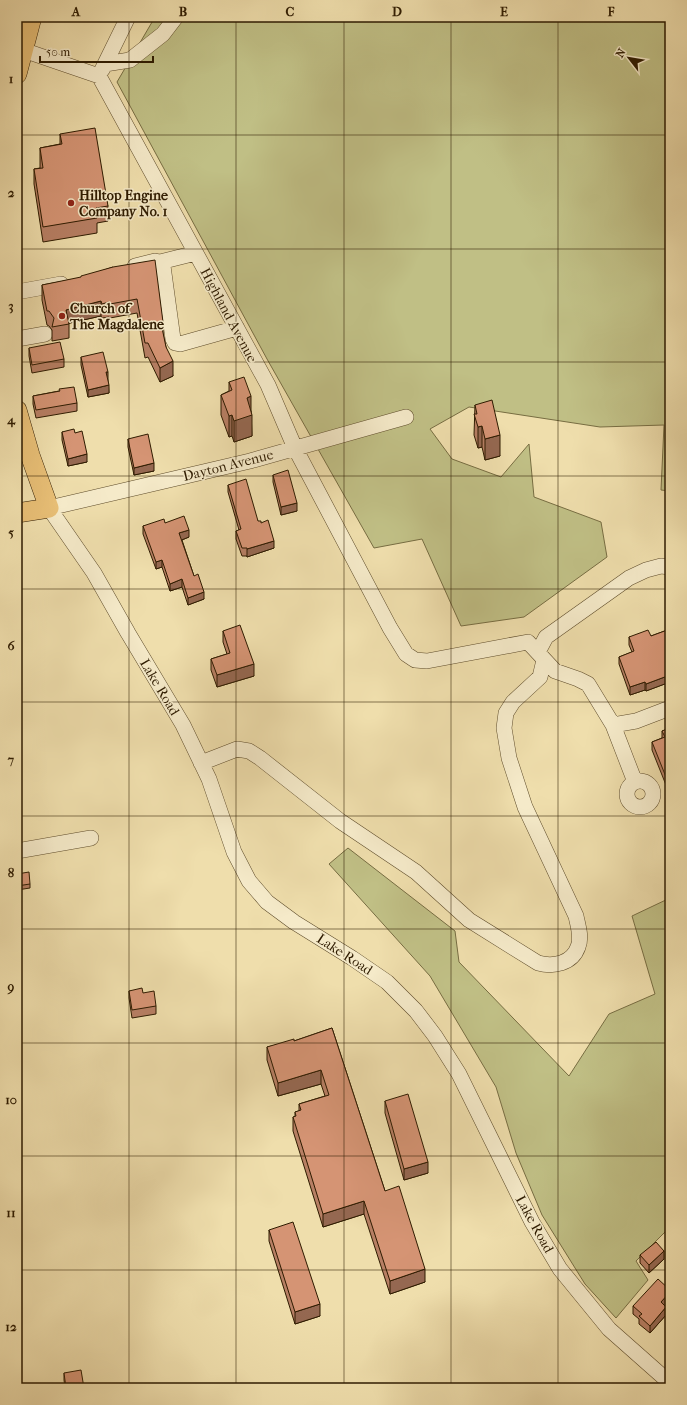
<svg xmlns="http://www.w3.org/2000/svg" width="687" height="1405" font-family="'IM FELL French Canon',serif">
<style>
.green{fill:#c0bf85;stroke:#776d42}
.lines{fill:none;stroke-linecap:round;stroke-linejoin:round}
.minor-casing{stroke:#5e4c2b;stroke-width:16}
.major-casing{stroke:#2e1b00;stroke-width:20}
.minor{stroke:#f5eac9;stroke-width:15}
.major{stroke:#e8bf76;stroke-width:19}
.wall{fill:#b77f64;stroke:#2e1b00}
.shaded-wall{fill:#956851;stroke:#2e1b00}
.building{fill:#d59474;stroke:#2e1b00}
.grid{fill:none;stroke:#2e1b00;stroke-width:1;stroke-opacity:0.55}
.poi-dot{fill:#8f2418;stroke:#f5eac9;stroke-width:1.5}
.labels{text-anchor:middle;stroke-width:3;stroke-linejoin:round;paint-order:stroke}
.poi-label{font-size:14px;font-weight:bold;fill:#2e1b00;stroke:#f5eac9;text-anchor:start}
.street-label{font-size:14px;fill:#2e1b00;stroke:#f5eac9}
.neatline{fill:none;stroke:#2e1b00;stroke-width:1.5}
.grid-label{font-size:13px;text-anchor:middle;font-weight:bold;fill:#2e1b00}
</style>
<rect width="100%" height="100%" fill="#efdeac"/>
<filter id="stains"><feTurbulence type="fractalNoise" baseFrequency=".005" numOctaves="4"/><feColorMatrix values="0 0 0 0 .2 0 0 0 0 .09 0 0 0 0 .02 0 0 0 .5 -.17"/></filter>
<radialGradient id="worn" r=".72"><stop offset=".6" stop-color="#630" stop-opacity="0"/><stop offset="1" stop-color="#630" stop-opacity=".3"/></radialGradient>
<!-- green -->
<path class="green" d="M155,17h515v474l-9,-1 3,-65 -64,2 -131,-20 -39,22 22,30 49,18 28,-33 5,53 67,25 6,35 -83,60 -63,9 -39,-87 -48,9 -107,-189 -150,-277z
M348,848l107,83 4,31 110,114 40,-62 46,-20 -23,-78 38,-18v329l-34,34 12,19 -32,38 -31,-34 -43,-69 -26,-62 -20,-66 -66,-111 -101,-112z"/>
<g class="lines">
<!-- minor casing -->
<g class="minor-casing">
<path id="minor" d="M23,50l76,26 169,309 27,63 95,180 16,26 9,6 12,1 101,-19 27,29 23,8 10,5 25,41 23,-4 34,-13
M105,64l25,-4 33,-26 13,-17
M102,70l26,-53
M160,262l36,-9
M135,266l20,-5 5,1 3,4 10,73 2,4 5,1 57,-16
M17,292l44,-8
M17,339l28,-5
M406,417l-156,44 -201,47 45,65 34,60 55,92 26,54 25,73 15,29 18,21 27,20 58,36 35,24 29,29 19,25 24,38 73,148 28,47 49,60 61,54
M538,652l8,-15 83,-59 17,-8 15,-4 9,1
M613,725l22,57
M201,763l36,-14 12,2 11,7 80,63 76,51 53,48 69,43c15,4 34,1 40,-16 4,-10 0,-21 -2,-31l-51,-109 -16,-49 -5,-30 2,-15 7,-11 27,-25 4,-17
M627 794a13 13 0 1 1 26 0a13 13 0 1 1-26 0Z
M17,851l74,-13"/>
</g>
<!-- major casing -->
<g class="major-casing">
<path id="major" d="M17,74l15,-57
M17,410l13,45 19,53 -32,5"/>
</g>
<!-- minor -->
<use href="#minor" class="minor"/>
<!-- major -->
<use href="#major" class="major"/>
</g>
<!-- wall -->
<path class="wall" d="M60,134l48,72v15l-11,2v10l-54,9 -9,-58v-15l6,-1v-20l20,-4z
M113,267l50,67 3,13 7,29 -13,6 -12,-25 -3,1 -8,-45 -27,5 -1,-1 -7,1 -1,-2 -32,7v15l-17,3v-11l-3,-4 -2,-1 -5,-25v-15l39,-7z
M29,348l35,11v8l-32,6 -3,-17z
M81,357l27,23 1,13 -21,4 -7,-32z
M229,382l22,29 1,25 -18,6 -2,-6 -3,1 -8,-22v-20l8,-4z
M59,391l18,12v8l-41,7 -3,-14v-8z
M475,405l25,51 -15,4 -3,-13 -4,1 -4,-13z
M62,432l13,1 12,29 -19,4 -6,-26z
M128,439l26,32 -20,4 -6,-28z
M273,475l24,36 -16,4 -8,-33z
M228,485l30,36 16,27 -27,9v-1h-5l-6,-17v-8l3,-1 -11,-38z
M165,523l24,14 -7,3 12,36 10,23 -16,6 -6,-18 -12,4 -8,-24 -6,2 -13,-35v-8z
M670,629v53l-24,9 -1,-1 -15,5 -11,-31v-7l13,-5 -3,-7v-8l22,-1z
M223,631l31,45 -37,11 -6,-17v-11l16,-5 -4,-12z
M670,728v67l-18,-45v-8l10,-4v-7z
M17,874l13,10v4l-13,2z
M129,991l14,2 13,13v8l-24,4 -3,-20z
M332,1028l53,163 40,91 -35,12 -26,-80 -41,13 -30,-96v-14h2v-5l4,-1v-7l26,-8 -4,-12 -43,12 -11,-36v-13l27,-6z
M385,1101l43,72 -24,7 -19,-67z
M269,1230l51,86 -25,8 -26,-83z
M640,1255l24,4 -15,14 -9,-10z
M670,1300l-5,6 1,9 -16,18 -11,-9v-5l-6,-5v-8z
M64,1373l20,15h-19l-1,-8z"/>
<!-- shaded-wall -->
<path class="shaded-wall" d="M101,301v15l-35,8v-14z
M163,322v15l-2,-14z
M173,361v15l-13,6v-14z
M106,372h2v8h-2z
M109,385v8l-21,4v-7z
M251,396v19h1v21l-18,6v-21l13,-23z
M232,415v21l-3,1v-21z
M482,426v21l-4,1v-21z
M500,435v21l-15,4v-21z
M87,454v8l-19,4v-7z
M154,463v8l-20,4v-7z
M297,503v8l-16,4v-8z
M189,530v7l-10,4v-8z
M274,541v7l-27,9v-8z
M162,560v7l-6,2v-7z
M182,579v8l-12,4v-7z
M204,592v7l-16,6v-7z
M254,664v12l-37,11v-12z
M670,675v7l-24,9v-7z
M645,682v8l-15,5v-8z
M321,1070v14l-43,12v-13z
M428,1162v11l-24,7v-11z
M364,1201v13l-41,13v-13z
M664,1251v8l-15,14v-8z
M425,1269v13l-35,12v-13z
M670,1292v8l-9,10v-8z
M320,1304v12l-25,8v-12z
M666,1307v8l-16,18v-7z"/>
<!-- building -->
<path class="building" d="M95,128l13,78 -12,2 1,10 -54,9 -9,-58 9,-1 -3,-20 22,-4 -2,-10z
M155,260l8,62 -2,1 5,24 7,14 -13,7 -12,-25h-3l-8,-44 -27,5 -1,-2 -7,2 -1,-3 -35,9 3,14 -17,3 2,-9 -5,-7h-2l-5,-26 39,-8v-1l32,-9z
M60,342l4,17 -32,6 -3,-17z
M103,352l5,20h-2l3,13 -21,5 -7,-33z
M244,377l7,19 -4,2 5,17 -18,6 -2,-6 -3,1 -8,-21 11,-5 -3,-8z
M74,387l3,16 -41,7 -3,-14 27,-5 -1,-2z
M492,400l8,35 -15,4 -3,-13 -4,1 -4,-13h3l-2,-9z
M74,429l1,4 7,-2 5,23 -19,5 -6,-27z
M148,434l6,29 -20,5 -6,-29z
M288,470l9,33 -16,4 -8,-32z
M246,479l12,42h3v2l7,-3 6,21 -27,8v-1h-5l-6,-17 5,-2 -13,-44z
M184,516l5,14 -10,3 15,43 4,-2 6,18 -16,6 -6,-19 -12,5 -8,-24 -6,2 -13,-36 21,-7 1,4z
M240,625l14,39 -37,11 -6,-16 19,-6 -7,-22z
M670,629v46l-24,9 -1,-2 -15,5 -11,-30 15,-6 -5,-14 19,-7 3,6z
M670,728v59l-18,-45 13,-5 -3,-6z
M29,872l1,12 -13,2v-12z
M142,988l1,5 11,-2 2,15 -24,4 -3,-19z
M332,1028l53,163 14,-5 26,83 -35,12 -26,-80 -41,13 -30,-97 3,-1 -1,-4 6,-2 -2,-6 30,-9 -8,-25 -43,13 -11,-36 27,-8v2z
M408,1094l20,68 -24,7 -19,-68z
M293,1222l27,82 -25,8 -26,-82z
M656,1242l8,9 -15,14 -9,-10z
M658,1279l12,11v2l-9,10 5,5 -16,19 -11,-10 3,-2 -9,-8z
M81,1370l3,18h-18l-2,-15z"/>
<!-- grid -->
<path class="grid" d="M129,17v1371M236,17v1371M344,17v1371M451,17v1371M558,17v1371M17,135h653M17,249h653M17,362h653M17,476h653M17,589h653M17,702h653M17,816h653M17,929h653M17,1043h653M17,1156h653M17,1270h653"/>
<!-- markers -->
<g class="poi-dot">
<circle cx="71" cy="203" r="4"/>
<circle cx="62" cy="316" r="4"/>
</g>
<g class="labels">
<!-- poi labels -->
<g class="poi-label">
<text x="79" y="200">Hilltop Engine<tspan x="79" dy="16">Company No. 1</tspan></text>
<text x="70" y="313">Church of<tspan x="70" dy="16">The Magdalene</tspan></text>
</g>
<!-- street labels -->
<g class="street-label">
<text transform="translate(229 315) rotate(62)" y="5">Highland Avenue</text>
<text transform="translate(228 465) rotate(-14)" y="5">Dayton Avenue</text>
<text transform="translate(160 687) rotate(59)" y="5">Lake Road</text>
<text transform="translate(345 954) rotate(33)" y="5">Lake Road</text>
<text transform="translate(535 1224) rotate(61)" y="5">Lake Road</text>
</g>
</g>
<!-- margin -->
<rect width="687" height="1405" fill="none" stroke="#efdeac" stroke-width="44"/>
<!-- north arrow -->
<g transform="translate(629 58) rotate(301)" stroke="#f5eac9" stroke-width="3" paint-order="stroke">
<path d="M0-3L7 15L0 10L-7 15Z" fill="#2e1b00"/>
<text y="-6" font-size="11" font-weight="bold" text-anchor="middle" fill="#2e1b00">N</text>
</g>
<!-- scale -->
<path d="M40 56v6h113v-6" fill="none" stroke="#2e1b00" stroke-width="2"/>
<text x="46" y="56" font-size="12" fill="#2e1b00" stroke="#f5eac9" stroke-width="3" paint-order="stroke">50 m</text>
<rect x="22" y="22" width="643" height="1361" class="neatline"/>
<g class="grid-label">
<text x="76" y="16">A</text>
<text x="183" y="16">B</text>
<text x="290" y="16">C</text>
<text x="397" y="16">D</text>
<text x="504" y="16">E</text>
<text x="611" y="16">F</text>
<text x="11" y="83">1</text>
<text x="11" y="197">2</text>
<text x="11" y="310">3</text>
<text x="11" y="424">4</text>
<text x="11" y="537">5</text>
<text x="11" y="650">6</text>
<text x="11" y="764">7</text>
<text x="11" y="877">8</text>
<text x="11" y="991">9</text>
<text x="11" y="1104">10</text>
<text x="11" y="1217">11</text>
<text x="11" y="1331">12</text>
</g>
<rect width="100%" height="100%" filter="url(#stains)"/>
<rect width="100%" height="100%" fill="url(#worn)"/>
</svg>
